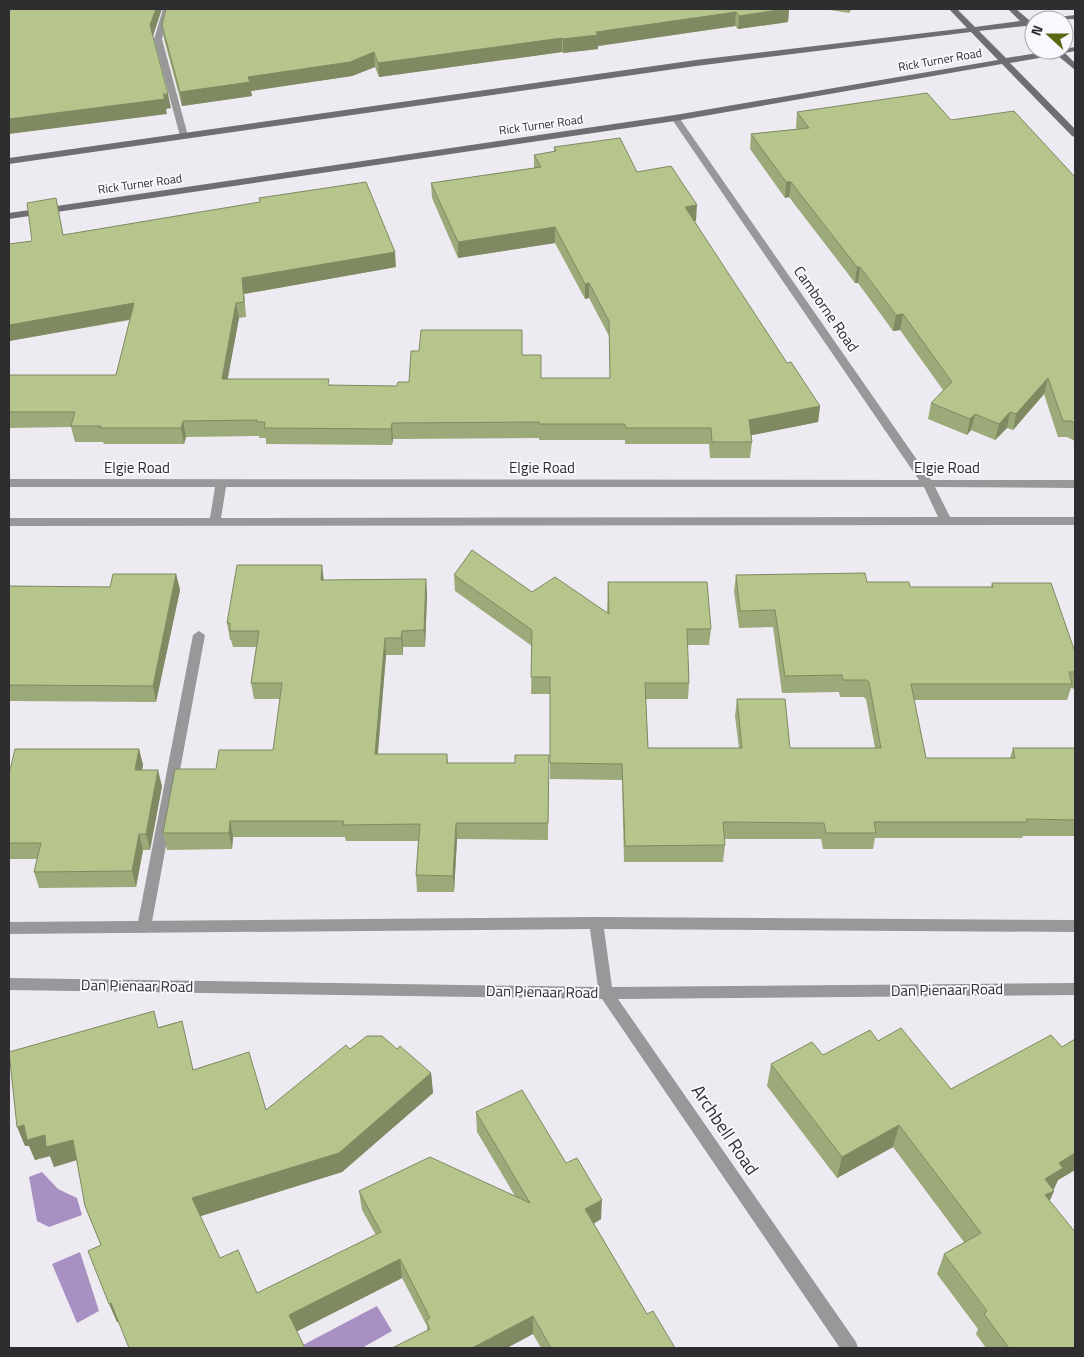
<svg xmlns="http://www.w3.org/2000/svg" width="1084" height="1357" font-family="'Titillium Web',sans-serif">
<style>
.water{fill:#a890c3}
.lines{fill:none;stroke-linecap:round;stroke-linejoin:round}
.lane{fill:#98979a;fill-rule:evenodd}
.street{fill:#98979a;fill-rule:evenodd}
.secondary{fill:#706e73;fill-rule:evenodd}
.wall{fill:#9ca978}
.shaded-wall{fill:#7f8a62}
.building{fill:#b5c58c;stroke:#7f8a62}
.labels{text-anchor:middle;stroke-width:4;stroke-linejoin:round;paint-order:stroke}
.far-street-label{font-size:12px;fill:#2f2d30;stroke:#fbf7ff}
.street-label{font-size:15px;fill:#2f2d30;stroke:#fbf7ff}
.near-street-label{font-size:18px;fill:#2f2d30;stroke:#fbf7ff}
</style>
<rect width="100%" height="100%" fill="#eeeaf2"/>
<!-- water -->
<path class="water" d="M42,1172l16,17 19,9 5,17 -33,12 -12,-6 -8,-44z
M80,1252l19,59 -22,12 -25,-59z
M377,1306l15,25 -30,17h-57l-2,-3z"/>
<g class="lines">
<!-- lane -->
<path class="lane" d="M163,9h8l-9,30 26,97 -4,3 -4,-3 -26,-97z
M199,631l6,4 -54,292 -2,4 -5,2 -5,-2 -2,-4 56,-292z"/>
<!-- street -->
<path class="street" d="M675,115l3,1 253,364h144v8l-140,-1 15,30h125v8l-1066,1v-8h201l5,-31h-206v-8l910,1 -248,-362zM226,487h698l14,30 -717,1z
M596,917l479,3v12l-471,-3 8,58 463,-4v12l-457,4 238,343 2,6h-18l-238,-349 -593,-9v-12l589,9 -8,-58 -581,5v-12z"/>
<!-- secondary -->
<path class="secondary" d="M949,9h8l18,18 45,-6 -12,-12h8l13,11h7h-2v6l-4,2 -5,-2 -46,5 27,27 69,-11v4l-10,2 10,10v7l-18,-15 -47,8 65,66v8l-3,-1 -70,-72 -327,57 -666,98v-6l666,-98 323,-55 -27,-28 -275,34 -687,98v-6l687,-98 271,-32z
M1075,15v4l-30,1 4,-2z"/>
</g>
<!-- wall -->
<path class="wall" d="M789,9l-1,13 -50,7 -3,-3 -137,20v3l-35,4 -1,-1 -183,25 -4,-10 -23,9 -101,15 1,5 -70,10 -18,-67 -2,-14z
M824,9h28l-3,4z
M797,112l154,8 124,57v264l-8,-4h-9l-14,-43 -31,36 -6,-2 -12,12 -24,-10 -4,5 -39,-16 3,-16 12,-13 -43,-60 -7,1 -35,-48h-3l-66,-86 -4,1 -35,-49 1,-15 46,-5 -1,-2z
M554,147l83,25 59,49h-2l93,142 33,43 -2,16 -67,13 1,7 -2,16h-40l-1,-14h-84v-4h-86v-2l-146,1 -1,6 -126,-1v-6h-7v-2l-73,1 -2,7h-80l-1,-2h-28l-4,-15 -62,1v-53h107l14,-55 -121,21v-97l23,-3 24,-43 7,37 197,-33 -1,-4 137,69 -152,27 2,23 -7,1 -12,61 102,6 68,1 125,-31 19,23h69l-1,-42 -20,-38 -4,1 -30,-56 -97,15 -26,-60 -1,-15 103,-15v-13l20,-3z
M176,574l4,16 -24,112 -147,-1v-115l101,1z
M454,575l78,17 75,21 1,-31 103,47 -2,16h-22l2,38 -1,16h-42l2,49h91l-4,-32 2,-17 53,49h85l-9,-49 -3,-2h-23l-1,-5 -57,1 -9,-66 -34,1 -5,-37 2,-16 131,7 43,5h81l1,-4 83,69v37l-4,-1 -4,12h-153l12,58h84l3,-10h62v88h-52l-1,2h-147l-2,11h-50l-2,-10h-97l1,6 -2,17h-99l-2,-82 -72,-1v-85h-19l1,-48 -77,-55z
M426,579l1,17 -2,51h-22v8h-17l-8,99h69l1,9h67l34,-8 -1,85 -91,-1 -3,53h-37l-1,-17 2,-34h-72l-1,-4h-112l-1,12 -65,1 -4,-17 53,-64 57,-19 7,-51h-26l-3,-16 5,-36h-23l-2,-7h-1l-3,-17 97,-43z
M139,749l4,16 -1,5 20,16 -12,64h-7l-7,37 -97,1 -5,-16 3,-13h-28v-85z
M182,1021l11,49 73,40 84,-61h47l34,24 2,20 -91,79 -142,44 20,42 37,35 119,-58 -14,-25 -3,-19 156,5 -38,-64 -1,-20 90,51 35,56 -7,5 53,90 28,34h-134l-8,-14 -106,-4v-4l-25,-48 -105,53 -178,-10 -2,1 -29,-71 13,-6 -16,-39 -8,-46 -23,7 -4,-11 -15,4 -6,-14h-4l134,-119z
M1075,1039v131l-17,10 -5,10 1,1 -5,10 26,147h-89l-10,-14 2,-5 -41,-55 7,-20 20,-12 -71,-95 -56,31 -70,-92 4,-22 52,-9 55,-14 73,48 111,-42z"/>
<!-- shaded-wall -->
<path class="shaded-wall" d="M156,9h6l-10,30 -2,-14z
M785,9h4l-1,13 -50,7 1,-13z
M736,12l-1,14 -137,20v3l-35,4v-14l33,-7z
M562,38v14l-183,25 -1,-14z
M374,52l1,15 -23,9 -101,15 1,5 -70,10 -2,-14 68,-15z
M168,94l3,14 -5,1 1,5 -158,20v-15z
M786,182h5l-2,15 -4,1z
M697,205l-1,16 -12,1 1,-15z
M555,227v16l-97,15v-16z
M395,252l1,15 -152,27 2,23 -4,-39z
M857,267h3l-2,16h-3z
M589,283v15l-4,1v-15z
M134,303l3,15 -128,23v-16z
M236,303l3,15 -14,76 -3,-15z
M903,314l-3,16 -7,1 3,-16z
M1048,378l-4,16 -31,36 3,-16z
M820,406l-2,16 -70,14 1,-16z
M1010,412l-3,16 -12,12 4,-16z
M975,414l-4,16 -4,5 3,-16z
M183,421l3,16 -2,7 -3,-16z
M392,423l1,16 -1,6 -1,-16z
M322,565l2,17 -3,-2z
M176,574l4,16 -24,112 -3,-16z
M426,579l1,17 -2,51 -1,-17z
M402,631l1,16v8l-2,-17z
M385,638l1,17 -10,116 -1,-17z
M139,749l4,16 -4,21 -4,-16z
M158,770l4,16 -12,64 -4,-16z
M230,821l3,16 -1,12 -3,-16z
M456,823l1,16 -3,53 -1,-16z
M139,834l4,16 -7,37 -4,-16z
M431,1073l2,20 -91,79 -144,45 -6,-19z
M24,1125l21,10 28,5 7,19 -26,8 -4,-11 -15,4 -6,-14h-4l-8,-19z
M899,1125l-6,22 -56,31 5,-21z
M1075,1153v17l-17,10 -4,9 -18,11 9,-21 14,-16z
M1054,1191l-9,21v-17z
M602,1200l-1,19 -17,9 1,-19z
M400,1259l2,19 -108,55 -5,-18z
M111,1303l8,18 -2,1 -8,-18z
M533,1316v18l-26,14h-35z"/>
<!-- building -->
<path class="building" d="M9,9h147l-6,16 18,69h-5l2,5 -156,20z
M166,9h619l-46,7 -3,-4 -140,20 2,3 -35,4 -1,-1 -184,25 -4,-11 -24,10 -102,15 2,5 -70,10 -18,-67z
M927,93l24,27 63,-9 61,66v246l-4,-2h-8l-15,-43 -32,36 -6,-2 -11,12 -24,-10 -5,5 -39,-16 21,-21 -49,-68 -7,1 -36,-48h-3l-66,-85h-5l-35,-48 58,-6 -12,-16z
M620,138l17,34 34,-6 26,39 -12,2 102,156 4,-1 29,44 -71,14 3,22h-40l-1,-14h-85l-1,-4h-86v-2l-147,1 -1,6 -127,-1 1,-6h-8v-2l-74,1 -2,7h-81l1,-2h-30l4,-14h-66v-37h107l18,-72 -125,22v-81l23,-3 -5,-38 29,-5 7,37 197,-33 -1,-4 107,-16 29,70 -153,26 2,24 -8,1 -14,76h107l-1,6 69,1 1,-4h11l2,-31h8l2,-21h101v25h19v23h69l-1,-57 -20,-38 -4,1 -30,-57 -97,15 -27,-59 110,-16 -7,-12 22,-4 -2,-4z
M472,550l60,42 23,-15 54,37 -1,-32h99l4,47h-24l2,54h-44l3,65h94l-5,-49h48l5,49h91l-12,-66 -3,-2h-23l-1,-5 -57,1 -10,-66 -35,1 -4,-36 129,-2 2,9h42l1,5h83l-1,-4h59l24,69v20h-6l3,12h-161l15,74h89l-2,-10h62v72l-49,-1 1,3h-153l2,11h-50l-2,-10 -101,-1 2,23 -100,1 -3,-82 -72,-1v-86h-19l1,-47 -78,-55z
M237,565h85l-1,15 105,-1 -2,51 -22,1 -1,7h-16l-10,116h72v9h68v-8h34l-1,68h-92l-3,53 -37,-1 4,-51 -77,1 1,-4h-114l-1,12h-66l12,-64h41l3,-19h54l9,-67h-31l8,-52h-29v-8h-3z
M113,574h63l-23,112 -144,-1v-99l101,1z
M15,749h124l-4,21h23l-12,64h-7l-7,37 -98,1 7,-29h-32v-69z
M154,1011l4,17 24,-7 11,49 56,-18 17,58 80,-65 4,4 17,-13h15l15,13 3,-3 31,27 -92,80 -147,45 28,60 18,-8 19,43 124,-61 -22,-41 71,-34 100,46 -54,-91 46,-22 44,73 11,-5 25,42 -17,9 62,105 6,-3 22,37h-124l-18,-32 -61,32h-80l38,-19 -4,-9 4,-2 -30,-59 -111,56 16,33h-176l-18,-45 -2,1 -21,-53 13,-6 -16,-39 -12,-66 -27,7 -1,-12 -18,5 -3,-15 -7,2 -8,-75z
M901,1028l50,61 100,-54 11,12 13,-8v114l-16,10 4,5 -18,11 9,12 -9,4 30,37v116h-66l-25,-34 3,-3 -43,-57 37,-21 -82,-108 -57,32 -71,-93 41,-22 11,13 47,-25 8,11z"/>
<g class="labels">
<!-- far-street labels -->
<g class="far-street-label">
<text transform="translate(940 60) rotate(-10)" y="4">Rick Turner Road</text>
<text transform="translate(541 125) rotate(-8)" y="4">Rick Turner Road</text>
<text transform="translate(140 184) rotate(-8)" y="4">Rick Turner Road</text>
</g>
<!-- street labels -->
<g class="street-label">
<text transform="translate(826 309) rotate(55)" y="5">Camborne Road</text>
<text x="137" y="473">Elgie Road</text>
<text x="542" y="473">Elgie Road</text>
<text x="947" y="473">Elgie Road</text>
<text transform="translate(137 986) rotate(1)" y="5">Dan Pienaar Road</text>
<text transform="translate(947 990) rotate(-1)" y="5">Dan Pienaar Road</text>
<text transform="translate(542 992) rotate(1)" y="5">Dan Pienaar Road</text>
</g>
<!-- near-street labels -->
<g class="near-street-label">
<text transform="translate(725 1130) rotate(56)" y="6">Archbell Road</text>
</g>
</g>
<!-- border -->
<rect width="1084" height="1357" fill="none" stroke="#2f2d30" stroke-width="20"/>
<!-- north arrow -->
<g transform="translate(1049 35) rotate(291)"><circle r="24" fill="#fbf7ff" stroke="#a9a6ac"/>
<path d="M0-4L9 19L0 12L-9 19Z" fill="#576813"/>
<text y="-8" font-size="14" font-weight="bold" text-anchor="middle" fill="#2f2d30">N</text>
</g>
</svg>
